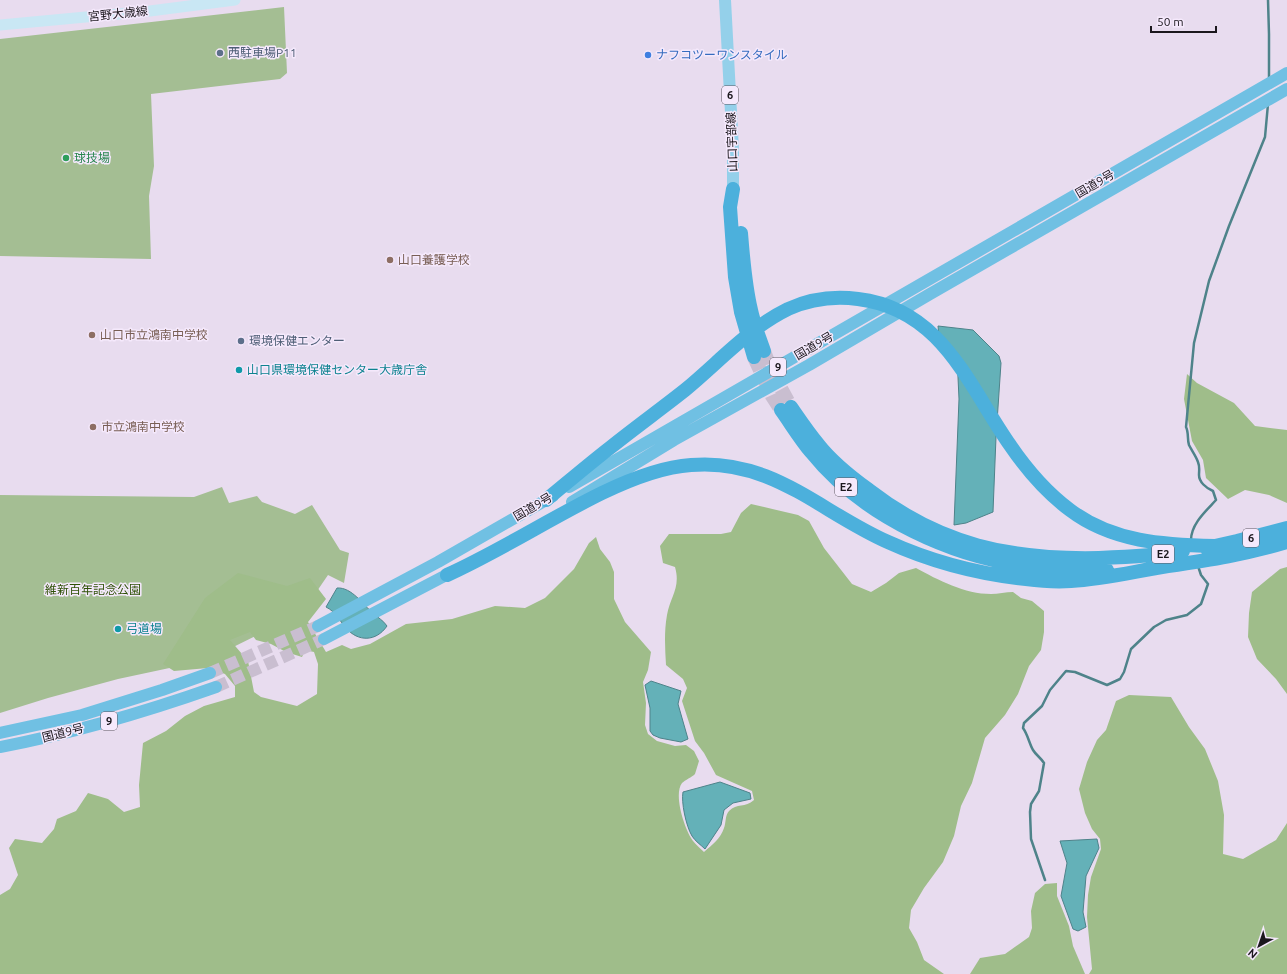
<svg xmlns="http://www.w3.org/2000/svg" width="1287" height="974" font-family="Ubuntu,'Noto Sans JP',sans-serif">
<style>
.green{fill:#a4be93}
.forest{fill:#9fbd8a;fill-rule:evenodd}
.water{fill:#64b1b8;stroke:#4e838a}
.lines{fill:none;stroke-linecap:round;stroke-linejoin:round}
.stream{stroke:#4e838a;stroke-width:2.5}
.trunk-tunnel{stroke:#c9bed0;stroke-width:12;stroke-dasharray:12 6;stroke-linecap:butt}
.motorway-tunnel{stroke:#c9bed0;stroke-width:14;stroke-dasharray:14 7;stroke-linecap:butt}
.secondary{stroke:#c9e7f4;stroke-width:11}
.primary{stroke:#94d0ea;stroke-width:12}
.trunk{stroke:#70c0e3;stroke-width:12}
.motorway{stroke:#4cb0dc;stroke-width:14}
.service-dot{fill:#5c6f8a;stroke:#f5e9fc;stroke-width:1.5}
.shop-dot{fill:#3f7fe0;stroke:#f5e9fc;stroke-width:1.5}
.leisure-dot{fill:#2e9e5b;stroke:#f5e9fc;stroke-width:1.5}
.education-dot{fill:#8d6e63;stroke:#f5e9fc;stroke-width:1.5}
.culture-dot{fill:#0f9aa8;stroke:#f5e9fc;stroke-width:1.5}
.labels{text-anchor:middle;stroke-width:3;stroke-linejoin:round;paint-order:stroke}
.shield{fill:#f5e9fc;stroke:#5c5660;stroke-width:1}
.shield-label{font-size:11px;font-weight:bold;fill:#1b171d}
.street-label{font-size:12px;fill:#1b171d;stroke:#f5e9fc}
.service-label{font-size:12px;fill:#4e5e75;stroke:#f5e9fc;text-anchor:start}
.shop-label{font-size:12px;fill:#366cbe;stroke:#f5e9fc;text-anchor:start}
.leisure-label{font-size:12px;fill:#27864d;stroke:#f5e9fc;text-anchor:start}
.education-label{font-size:12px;fill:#785e54;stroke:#f5e9fc;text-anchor:start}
.culture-label{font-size:12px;fill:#0d838f;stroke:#f5e9fc;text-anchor:start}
.park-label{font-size:12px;fill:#2e5106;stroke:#f5e9fc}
</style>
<rect width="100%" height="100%" fill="#e8dcef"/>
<!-- green -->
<path class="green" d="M284,7l3,66 -7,6 -129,15 3,72 -5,30 2,63 -151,-3v-217z
M222,487l7,16 28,-7 5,6 33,12 17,-9 28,45 9,3 -5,30 -16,-8 -26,38 -95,47 -89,19 -70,19 -48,15v-218l194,2z"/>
<!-- forest -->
<path class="forest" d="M1187,374l10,9 37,20 21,23 32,4v73l-18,-8 -24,-5 -17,9 -22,-21 -3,-18 -11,-19 -8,-42z
M751,504l47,11 11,6 15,27 28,36 19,8 15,-9 13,-10 17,-5c22,12 49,26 75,26 7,0 15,-2 22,-2l8,6 11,3 12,10v21l-3,18 -12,16 -11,28 -13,21 -20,23 -13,45 -11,23 -7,30 -11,26 -19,26 -13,22 -2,18 8,14 7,18 20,14h-944v-79l10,-6 8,-14 -9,-27 6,-9 27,4 12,-14 3,-10 19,-8 12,-18 20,6 16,13 16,-5 -1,-22 4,-42 23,-12 19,-15 19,-10 31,-9v-11l-10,-12 -17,-6 -34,3 -11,-7 42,-66 33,-25 49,13 23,-8 16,21 -18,23 18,30 16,-7 9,4 19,-5 36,-20 46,-5 43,-13 30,2 20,-10 29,-29 15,-26 7,-6 4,12 10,13 4,10v27l11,23 26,30 -3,18 -5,12 3,21 -1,22 3,9 9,7 18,5 11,-1 8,6 5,10 -4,13c-3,3 -10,6 -13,9 -9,12 3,47 11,58 3,4 7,7 11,11 8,-7 17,-14 20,-24 2,-5 1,-13 5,-17 8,-8 16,-3 25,-11l-2,-9 -36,-16 -12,-22 -9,-12 -13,-40 5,-13 -4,-9 -17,-14c-1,-17 -2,-33 1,-50 3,-18 14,-27 8,-48l-12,-4 -3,-17 9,-12h52l10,-2 10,-19zM250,632l6,8 15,4 15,8 16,5 3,-7 9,2 4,12 -1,30 -20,12 -36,-9 -7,-5 -6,-31 -18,-21z
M1287,567v127l-11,-15 -19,-20 -9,-22 1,-24 3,-21 28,-23z
M1129,695l42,2 18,30 16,22 13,32 6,34 -1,39 20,5 33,-19 11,-17v151h-198l3,-5 -5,-52 1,-22 3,-18 10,-28 -1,-10 -8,-10 -7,-16 -6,-24 8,-27 10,-22 9,-10 10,-29z
M1057,883v13l12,30 4,20 12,28h-115l10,-16 25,-4 24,-17 3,-9 -1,-17 4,-18 10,-9z"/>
<!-- water -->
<path class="water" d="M938,326l35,4 26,26 2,7 -5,74 -3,75 -27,11 -12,2 5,-126 -2,-43 -18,-20z
M337,588c15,-1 26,17 36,25 5,5 10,7 14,13 -11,16 -29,16 -41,2 -7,-8 -10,-16 -20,-21z
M651,681l30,10 -3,13 10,35 -7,3 -21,-4 -7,-3 -3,-4v-23l-5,-23z
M720,782l30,11 1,6 -18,4 -9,7 -3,15 -16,24c-4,-4 -10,-8 -13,-13 -6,-10 -11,-34 -9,-44z
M1097,839l2,9 -13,28 -3,36 3,15 -8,4 -5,-2 -12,-33 6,-33 -7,-22z"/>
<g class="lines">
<!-- stream -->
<path class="stream" d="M1268,0l1,34v45
M1191,540c0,-16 15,-29 25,-40l-3,-9c-7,-3 -14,-9 -14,-16 0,-5 1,-8 -1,-13 -2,-6 -6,-11 -9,-17 -2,-6 0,-12 -3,-18l8,-84 15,-62 20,-55 36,-89 3,-33
M1045,880l-14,-41 -1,-27 1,-8 8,-13 5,-28c-3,-5 -8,-8 -11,-13 -4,-7 -5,-15 -10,-22l1,-5 18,-17 8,-16 16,-19 9,1 32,13 13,-6 4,-7 7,-23 23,-22 12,-7 21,-5 14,-11 7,-20 -7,-9 -3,-9"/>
<!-- trunk-tunnel -->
<path class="trunk-tunnel" d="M210,673l108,-47
M216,687l108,-48"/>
<!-- motorway-tunnel -->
<path class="motorway-tunnel" d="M764,351l7,19 20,37
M754,357l18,39 9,14"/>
<!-- secondary -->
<path class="secondary" d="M0,25l150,-14 85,-11"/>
<!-- primary -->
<path class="primary" d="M725,0l8,150v39"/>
<!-- trunk -->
<path class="trunk" d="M569,487l718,-414
M572,502l102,-62 135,-75 121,-71 357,-205
M318,626l120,-64 115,-66
M324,639l130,-68
M0,733l82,-18 80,-25 48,-17
M0,747c74,-14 145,-35 216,-60"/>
<!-- motorway -->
<path class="motorway" d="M733,189l-3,18 5,70 6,35 13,45
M741,233c2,25 4,52 10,77 3,14 8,27 13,41
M791,407c9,13 17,25 27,37 14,18 33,33 51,46 71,55 142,70 230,68 28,-1 56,-2 84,-7
M781,410c10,14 19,29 30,42 52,65 145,108 227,115 23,2 46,2 69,3
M546,500c22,-18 43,-36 65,-53 25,-20 50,-38 74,-57 34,-28 64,-62 103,-81 22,-10 47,-13 70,-10 84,10 110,86 152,146 17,25 36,47 60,65 42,32 94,35 145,36
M1206,548l31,-7 50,-13
M447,575c53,-24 102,-56 155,-82 27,-13 58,-26 89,-28 81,-7 129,47 197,77 44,20 91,32 138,37 15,2 30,3 45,2 33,-2 65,-10 97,-15 41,-6 80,-12 119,-24"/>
</g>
<!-- markers -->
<g class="service-dot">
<circle cx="220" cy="53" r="4"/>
<circle cx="241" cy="341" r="4"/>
</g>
<circle class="shop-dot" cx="648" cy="55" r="4"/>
<circle class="leisure-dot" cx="66" cy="158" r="4"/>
<g class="education-dot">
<circle cx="390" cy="260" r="4"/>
<circle cx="92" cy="335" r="4"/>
<circle cx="93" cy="427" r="4"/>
</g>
<g class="culture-dot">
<circle cx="239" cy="370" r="4"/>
<circle cx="118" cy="629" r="4"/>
</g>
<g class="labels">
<!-- shield labels -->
<g class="shield">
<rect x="722" y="86" width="16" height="18" rx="3"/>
<rect x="770" y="358" width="16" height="18" rx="3"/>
<rect x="835" y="478" width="22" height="18" rx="3"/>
<rect x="1243" y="529" width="16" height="18" rx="3"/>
<rect x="1152" y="545" width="22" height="18" rx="3"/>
<rect x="101" y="712" width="16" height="18" rx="3"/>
</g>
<g class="shield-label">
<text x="730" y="99">6</text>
<text x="778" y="371">9</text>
<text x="846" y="491">E2</text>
<text x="1251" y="542">6</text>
<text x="1163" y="558">E2</text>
<text x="109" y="725">9</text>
</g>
<!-- street labels -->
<g class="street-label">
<text transform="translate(118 14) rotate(-6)" y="4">宮野大歳線</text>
<text transform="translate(732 142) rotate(-92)" y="4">山口宇部線</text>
<text transform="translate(1095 184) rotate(-30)" y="4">国道9号</text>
<text transform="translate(814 346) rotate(-30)" y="4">国道9号</text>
<text transform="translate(533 507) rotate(-30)" y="4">国道9号</text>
<text transform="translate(63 733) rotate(-14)" y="4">国道9号</text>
</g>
<!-- service labels -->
<g class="service-label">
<text x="228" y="57">西駐車場P11</text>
<text x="249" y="345">環境保健エンター</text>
</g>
<!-- shop labels -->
<g class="shop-label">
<text x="656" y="59">ナフコツーワンスタイル</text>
</g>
<!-- leisure labels -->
<g class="leisure-label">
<text x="74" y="162">球技場</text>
</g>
<!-- education labels -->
<g class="education-label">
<text x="398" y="264">山口養護学校</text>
<text x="100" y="339">山口市立鴻南中学校</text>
<text x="101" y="431">市立鴻南中学校</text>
</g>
<!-- culture labels -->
<g class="culture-label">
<text x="247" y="374">山口県環境保健センター大歳庁舎</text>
<text x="126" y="633">弓道場</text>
</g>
<!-- park labels -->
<g class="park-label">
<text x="93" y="594">維新百年記念公園</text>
</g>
</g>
<!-- north arrow -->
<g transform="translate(1259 946) rotate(220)" stroke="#f5e9fc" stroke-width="3" paint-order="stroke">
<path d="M0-3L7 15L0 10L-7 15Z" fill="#1b171d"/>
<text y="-6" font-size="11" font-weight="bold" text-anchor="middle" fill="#1b171d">N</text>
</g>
<!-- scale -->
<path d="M1151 26v6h65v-6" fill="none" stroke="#1b171d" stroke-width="2"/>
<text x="1157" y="26" font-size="12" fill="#1b171d" stroke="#f5e9fc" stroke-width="3" paint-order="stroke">50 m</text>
</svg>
